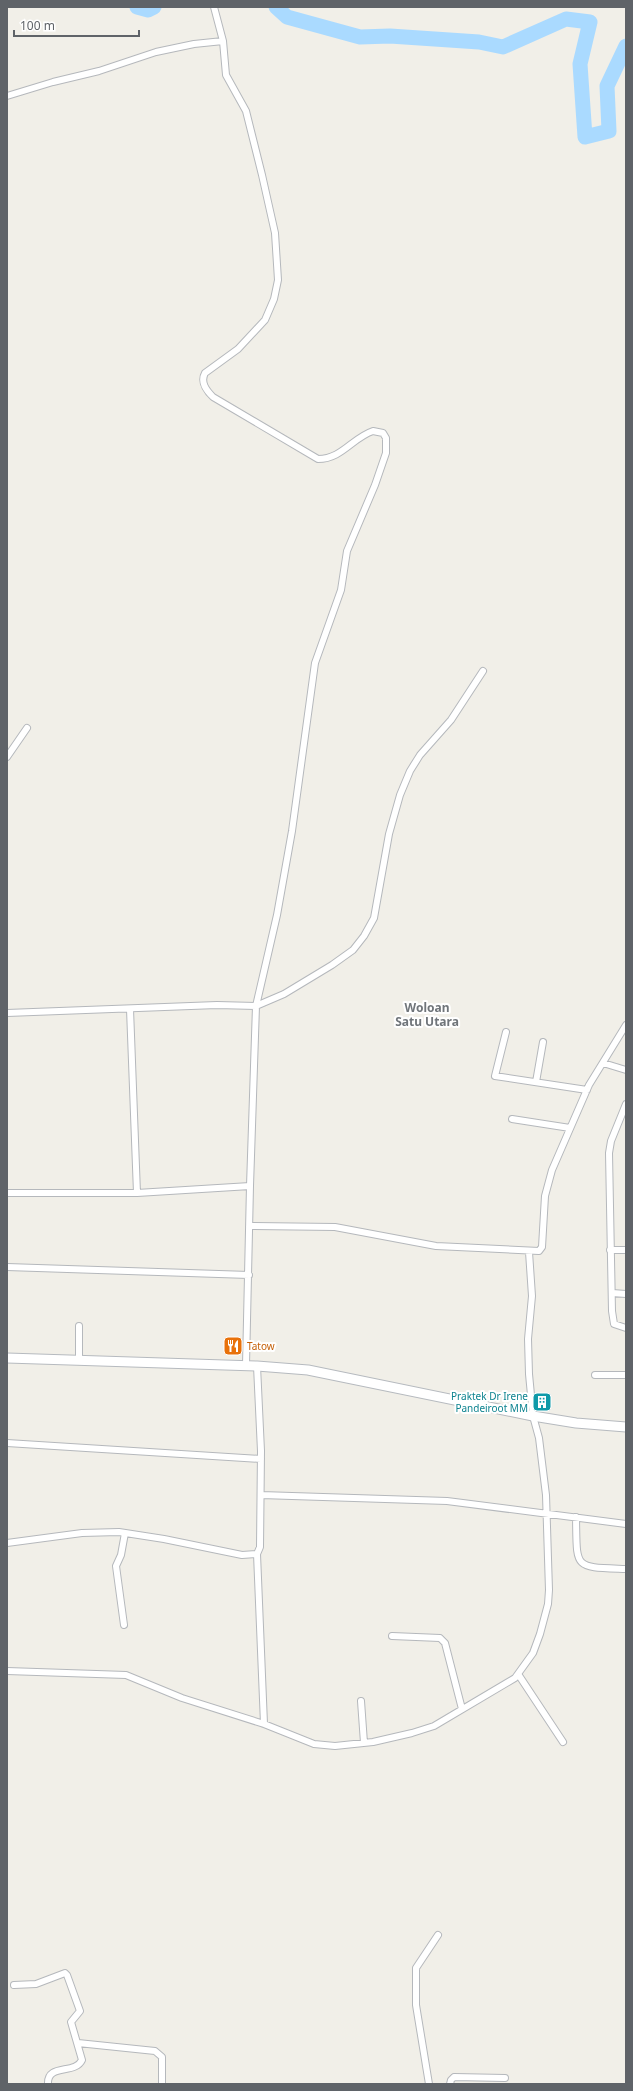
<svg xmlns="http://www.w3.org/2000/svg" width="633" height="2091" font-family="'Noto Sans',sans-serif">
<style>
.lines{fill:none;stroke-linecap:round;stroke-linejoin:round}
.river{stroke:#aadaff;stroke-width:15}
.minor-casing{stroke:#b5b8bc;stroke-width:8}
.secondary-casing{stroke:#b6babf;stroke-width:11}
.minor{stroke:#fff;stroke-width:6}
.secondary{stroke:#fff;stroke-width:9}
.labels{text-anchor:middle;stroke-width:4;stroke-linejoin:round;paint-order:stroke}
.food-label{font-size:10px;fill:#c56008;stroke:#fff;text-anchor:start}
.culture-label{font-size:10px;fill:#0d838f;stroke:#fff;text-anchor:end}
.quarter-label{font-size:12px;font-weight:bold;fill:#70757a;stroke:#fff}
</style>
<rect width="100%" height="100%" fill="#f1efe8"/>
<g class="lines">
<!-- river -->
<path class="river" d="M137,7l11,3 6,-3
M276,7l11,10 73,20 30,-1 89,6 24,5 63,-28 24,3 -10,42 5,73 24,-6 -2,-45 19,-40"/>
<!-- minor casing -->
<g class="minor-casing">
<path id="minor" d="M214,7l9,34 3,34 20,36 16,64 13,58 3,47 -4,19 -9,21 -27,29 -33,24c-5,9 1,17 8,24l105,62c24,0 34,-21 55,-28l10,2 3,5v15l-11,32 -28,66 -6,39 -26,73 -23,168 -15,84 -21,91 -6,180 -4,179
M7,96l46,-14 46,-11 57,-19 38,-8 29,-3
M7,757l20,-29
M130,1009l7,184
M7,1013l210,-8 39,1 28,-12 48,-29 21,-15 11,-14 10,-18 15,-84 11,-39 10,-24 10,-16 31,-35 32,-49
M506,1032l-11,44 92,14
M603,1063l23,7
M536,1082l7,-40
M626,1104l-15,37 -2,12 3,158 2,13 12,4
M512,1119l58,9
M7,1193h130l113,-7
M249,1226l86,1 101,19 103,5 3,-4 3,-51 7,-26 37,-85 37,-60
M610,1250h16
M7,1267l242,8
M612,1293l14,1
M79,1326v34
M595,1375h31
M7,1443l254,16
M261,1495l186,6 179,23
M576,1517c1,53 -3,50 50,52
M7,1543l75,-10 37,-1 45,7 78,16 15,-1 3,-7 1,-96 -4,-85
M257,1554l7,170
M124,1625l-8,-59 5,-11 4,-22
M392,1636l48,2 5,5 17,66
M7,1671l119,4 56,23 82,26 50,20 21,2 38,-4 39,-9 22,-7 81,-48 18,-25 7,-19 8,-30 1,-14 -3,-95 -7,-57 -6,-22 -4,-42 -1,-35 4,-43 -3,-44
M518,1674l45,68
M361,1701l3,42
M14,1985l22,-1 29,-11 2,2 13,36 -9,11 11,38c-7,15 -35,3 -34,24
M78,2043l77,8 7,6v27
M429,2084l-13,-79v-37l22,-33
M450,2084l1,-4 3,-3 51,1"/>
</g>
<!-- secondary casing -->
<g class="secondary-casing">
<path id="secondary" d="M7,1358l250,8 51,4 225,46 43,7 50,4"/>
</g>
<!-- minor -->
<use href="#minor" class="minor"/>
<!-- secondary -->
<use href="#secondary" class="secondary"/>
</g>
<!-- icons -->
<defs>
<g id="restaurant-square" transform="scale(1)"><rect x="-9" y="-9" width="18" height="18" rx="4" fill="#e8710a" stroke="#fff"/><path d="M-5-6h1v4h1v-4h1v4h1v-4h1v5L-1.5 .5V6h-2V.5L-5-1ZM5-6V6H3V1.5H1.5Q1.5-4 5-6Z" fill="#fff"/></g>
<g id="building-square" transform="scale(1)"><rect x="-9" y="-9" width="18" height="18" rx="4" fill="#0f9aa8" stroke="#fff"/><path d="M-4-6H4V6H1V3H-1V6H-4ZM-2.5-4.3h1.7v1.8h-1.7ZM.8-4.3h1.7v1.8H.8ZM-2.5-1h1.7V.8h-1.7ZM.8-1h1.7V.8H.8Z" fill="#fff"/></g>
</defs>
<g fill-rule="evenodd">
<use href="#restaurant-square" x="233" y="1346"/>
<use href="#building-square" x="542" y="1402"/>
</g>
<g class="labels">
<!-- food labels -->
<g class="food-label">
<text x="247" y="1350">Tatow</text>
</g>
<!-- culture labels -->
<g class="culture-label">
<text x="528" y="1400">Praktek Dr Irene<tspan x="528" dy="12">Pandeiroot MM</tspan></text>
</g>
<!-- quarter labels -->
<g class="quarter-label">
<text x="427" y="1012">Woloan<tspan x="427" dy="14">Satu Utara</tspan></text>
</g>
</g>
<!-- border -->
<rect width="633" height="2091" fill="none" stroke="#5f6368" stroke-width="16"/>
<!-- scale -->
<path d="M14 30v6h125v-6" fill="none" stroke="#5f6368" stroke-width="2"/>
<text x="20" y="30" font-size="12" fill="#5f6368" stroke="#ffffff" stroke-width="3" paint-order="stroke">100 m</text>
</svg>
